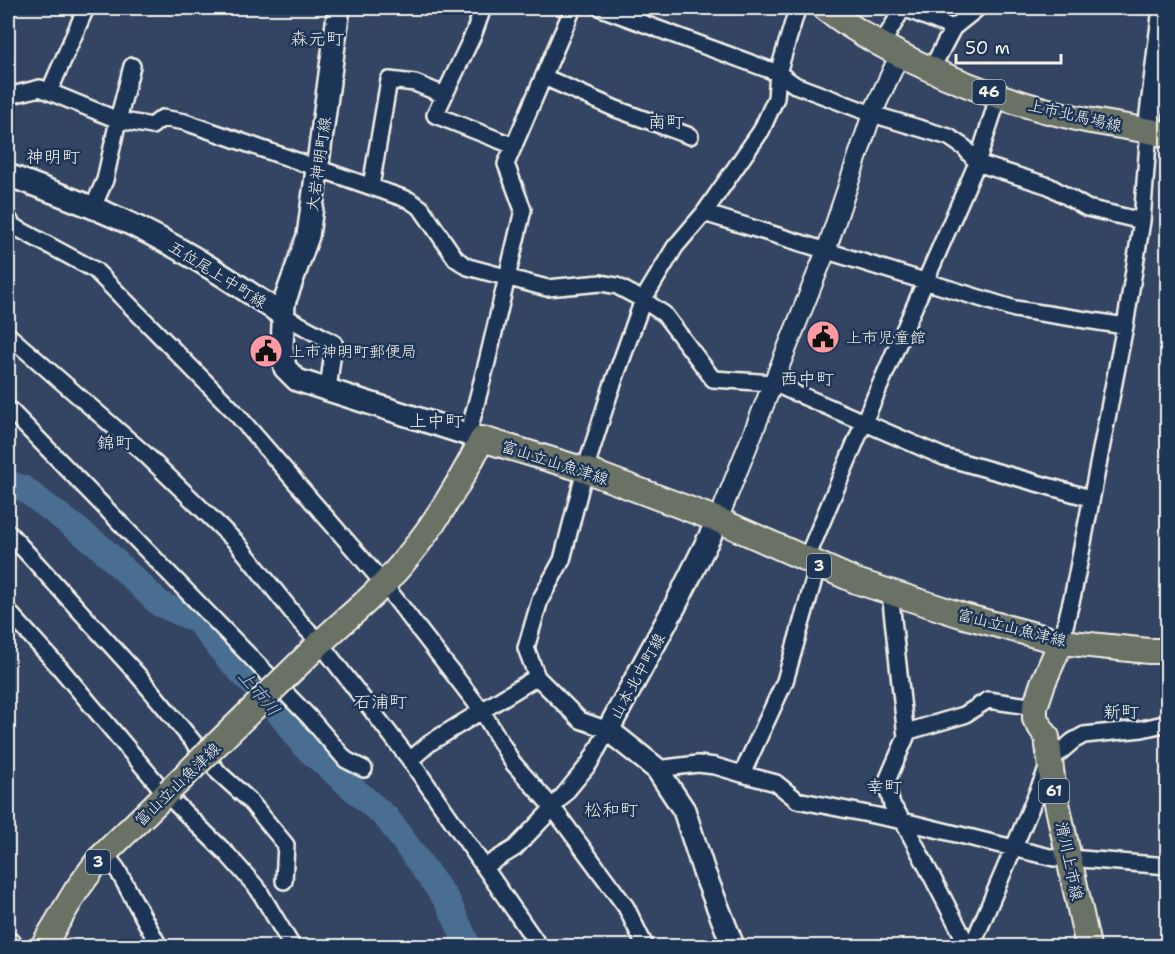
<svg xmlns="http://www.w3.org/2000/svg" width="1175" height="954" font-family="'Shantell Sans','Klee One',sans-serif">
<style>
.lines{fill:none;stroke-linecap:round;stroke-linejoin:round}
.river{stroke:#496e91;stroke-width:26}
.minor-casing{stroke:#f4f1e8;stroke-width:20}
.tertiary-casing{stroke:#f4f1e8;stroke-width:22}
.secondary-casing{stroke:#f4f1e8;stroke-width:26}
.primary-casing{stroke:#f4f1e8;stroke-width:28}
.minor{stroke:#1d3557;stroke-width:15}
.tertiary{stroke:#1d3557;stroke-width:18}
.secondary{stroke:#1d3557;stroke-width:21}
.primary{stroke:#6b7165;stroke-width:24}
.primary-bridge-casing{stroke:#f4f1e8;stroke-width:28;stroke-linecap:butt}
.primary-bridge{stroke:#6b7165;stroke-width:24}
.labels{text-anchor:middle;stroke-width:5;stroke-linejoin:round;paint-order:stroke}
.shield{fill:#1d3557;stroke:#b4b9bc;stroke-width:1.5}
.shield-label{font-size:15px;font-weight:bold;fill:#f4f1e8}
.street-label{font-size:16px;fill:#f4f1e8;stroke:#1d3557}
.poi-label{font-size:16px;fill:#f4f1e8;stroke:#1d3557;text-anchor:start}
.neighbourhood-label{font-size:18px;fill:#f4f1e8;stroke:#1d3557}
.water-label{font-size:18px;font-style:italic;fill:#b8c3ca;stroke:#1d3557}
</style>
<rect width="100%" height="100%" fill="#344463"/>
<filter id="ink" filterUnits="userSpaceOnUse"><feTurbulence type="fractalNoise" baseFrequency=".0167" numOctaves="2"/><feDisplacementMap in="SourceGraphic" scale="12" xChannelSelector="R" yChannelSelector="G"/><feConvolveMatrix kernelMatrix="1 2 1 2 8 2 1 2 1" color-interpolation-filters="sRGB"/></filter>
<g filter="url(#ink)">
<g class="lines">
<!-- river -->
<path class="river" d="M8,483l16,6 74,56 62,59 37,16 30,37 50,53 27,36 83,72 61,84 20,44"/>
<!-- minor casing -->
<g class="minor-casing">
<path id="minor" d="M483,8l-9,25 -39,82 79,31
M601,8l177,65 17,12 77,29 77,23 16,11 12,15 72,23 38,22 55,13
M904,8l49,20 -21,40
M953,28l25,-20
M882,44l21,-36
M544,77l72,32 74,27
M49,92l37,-84
M8,96l32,-8 78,32 34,6 10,-8 23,4 224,78 12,8 35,51 12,8 79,21 54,-5 16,3 26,14 21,14 49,65 60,4 22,10
M371,186l18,-106 26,3 29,12
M93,207l12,-27 13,-60 14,-54
M704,213l311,96 110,17
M8,218l5,8 82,44 138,140 151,174 98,127 31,52 40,45 73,99 19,39
M284,316l50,27 -6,47
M8,335l137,119 92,89 63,79 20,21 90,117 129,186
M803,396l141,61 146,41
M8,408l301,309 37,43 18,9
M468,435l19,-73 36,-152 -17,-46 67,-156
M8,532l129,142 82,99 30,27 37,45 -2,36
M806,560l58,-138 113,-259 22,-68
M890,592l16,145 -20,46 6,22 11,16 65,125
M8,611l52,57 106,126 62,61 30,34 34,57
M1061,642l12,-48 52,-268 17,-105 7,-91
M906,732l58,-17 24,-15 47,7
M410,760l21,-18 106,-65 -11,-29 14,-48 22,-40 23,-90 25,-78 33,-92 32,-53 29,-34 57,-82 15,-33 2,-25 18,-60 -1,-5
M657,769l41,-5 17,2 27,8 43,-93 33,-116
M742,774l34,9 21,17 106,21 151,37h15l99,8
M105,854l12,15 42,77
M484,867l31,-19 38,-40 36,-44 19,-34 -28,-10 -43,-43
M8,939l9,7
M972,946l79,-186 22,-19 11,-6 58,-6 26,-6"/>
</g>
<!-- tertiary casing -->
<g class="tertiary-casing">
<path id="tertiary" d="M718,520l108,-269 46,-137 28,-60"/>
</g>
<!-- secondary casing -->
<g class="secondary-casing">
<path id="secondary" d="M339,8l-31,228 -24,67 -2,45 3,20 12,12 185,59
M1149,130l15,-122
M8,175c44,17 89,32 131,53 51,25 98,56 145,88
M718,520l-43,86 -67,124 49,39 27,41 20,62 29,74"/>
</g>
<!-- primary casing -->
<g class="primary-casing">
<path id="primary" d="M825,8c69,53 172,93 256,111 29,6 58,9 87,16
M1061,642l-18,41 -8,24v12l12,18 6,48 35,161
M313,650c23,-23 49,-43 71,-66 41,-43 72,-93 98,-145l103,31 133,50 138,61 108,35 97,26 88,9h19
M43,946l33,-55 24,-33 69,-67"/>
</g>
<!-- minor -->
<use href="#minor" class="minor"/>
<!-- tertiary -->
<use href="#tertiary" class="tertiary"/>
<!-- secondary -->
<use href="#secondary" class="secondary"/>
<!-- primary -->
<use href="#primary" class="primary"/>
<!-- primary-bridge casing -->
<g class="primary-bridge-casing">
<path id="primary-bridge" d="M169,791l144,-141"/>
</g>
<!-- primary-bridge -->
<use href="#primary-bridge" class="primary-bridge"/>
</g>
</g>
<!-- icons -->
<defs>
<g id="civic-disc" transform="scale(1.725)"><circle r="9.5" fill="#ff9aa2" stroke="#1d3557"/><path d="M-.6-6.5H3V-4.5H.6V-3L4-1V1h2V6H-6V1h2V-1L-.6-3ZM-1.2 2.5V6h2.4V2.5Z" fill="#111"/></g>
</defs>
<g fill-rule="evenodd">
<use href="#civic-disc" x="823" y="337"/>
<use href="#civic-disc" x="266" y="351"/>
</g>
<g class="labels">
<!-- shield labels -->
<g class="shield">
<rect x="972.5" y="80" width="33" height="24" rx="4.5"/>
<rect x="807" y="554" width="24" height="24" rx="4.5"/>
<rect x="1039" y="779" width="30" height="24" rx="4.5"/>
<rect x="86" y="850" width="24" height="24" rx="4.5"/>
</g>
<g class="shield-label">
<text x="989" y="97">46</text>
<text x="819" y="571">3</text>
<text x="1054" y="796">61</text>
<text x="98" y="867">3</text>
</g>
<!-- street labels -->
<g class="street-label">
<text transform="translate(1075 115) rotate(13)" y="6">上市北馬場線</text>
<text transform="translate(318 164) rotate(-82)" y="6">大岩神明町線</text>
<text transform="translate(218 274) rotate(32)" y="6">五位尾上中町線</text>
<text transform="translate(555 462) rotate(18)" y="6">富山立山魚津線</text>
<text transform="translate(1012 627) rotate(14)" y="6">富山立山魚津線</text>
<text transform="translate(637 676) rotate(-61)" y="6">山本北中町線</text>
<text transform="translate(177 784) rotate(-44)" y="6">富山立山魚津線</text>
<text transform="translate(1070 861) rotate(78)" y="6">滑川上市線</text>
</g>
<!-- poi labels -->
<g class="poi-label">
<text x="846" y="343">上市児童館</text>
<text x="289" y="357">上市神明町郵便局</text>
</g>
<!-- neighbourhood labels -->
<g class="neighbourhood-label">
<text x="317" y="45">森元町</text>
<text x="666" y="128">南町</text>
<text x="53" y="163">神明町</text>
<text x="807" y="385">西中町</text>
<text x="436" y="427">上中町</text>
<text x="115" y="449">錦町</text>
<text x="380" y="708">石浦町</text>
<text x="1121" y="718">新町</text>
<text x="884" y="793">幸町</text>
<text x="611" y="816">松和町</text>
</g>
<!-- water labels -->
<g class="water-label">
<text transform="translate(259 693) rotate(50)" y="6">上市川</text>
</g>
</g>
<!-- margin -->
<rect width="1175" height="954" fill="none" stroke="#1d3557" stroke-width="30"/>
<rect x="15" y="15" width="1145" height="924" fill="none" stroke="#f4f1e8" stroke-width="2" filter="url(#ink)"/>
<!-- scale -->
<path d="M956 54v9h105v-9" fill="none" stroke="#f4f1e8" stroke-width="3"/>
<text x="965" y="54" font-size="18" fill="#f4f1e8" stroke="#1d3557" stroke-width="4.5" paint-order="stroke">50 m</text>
</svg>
